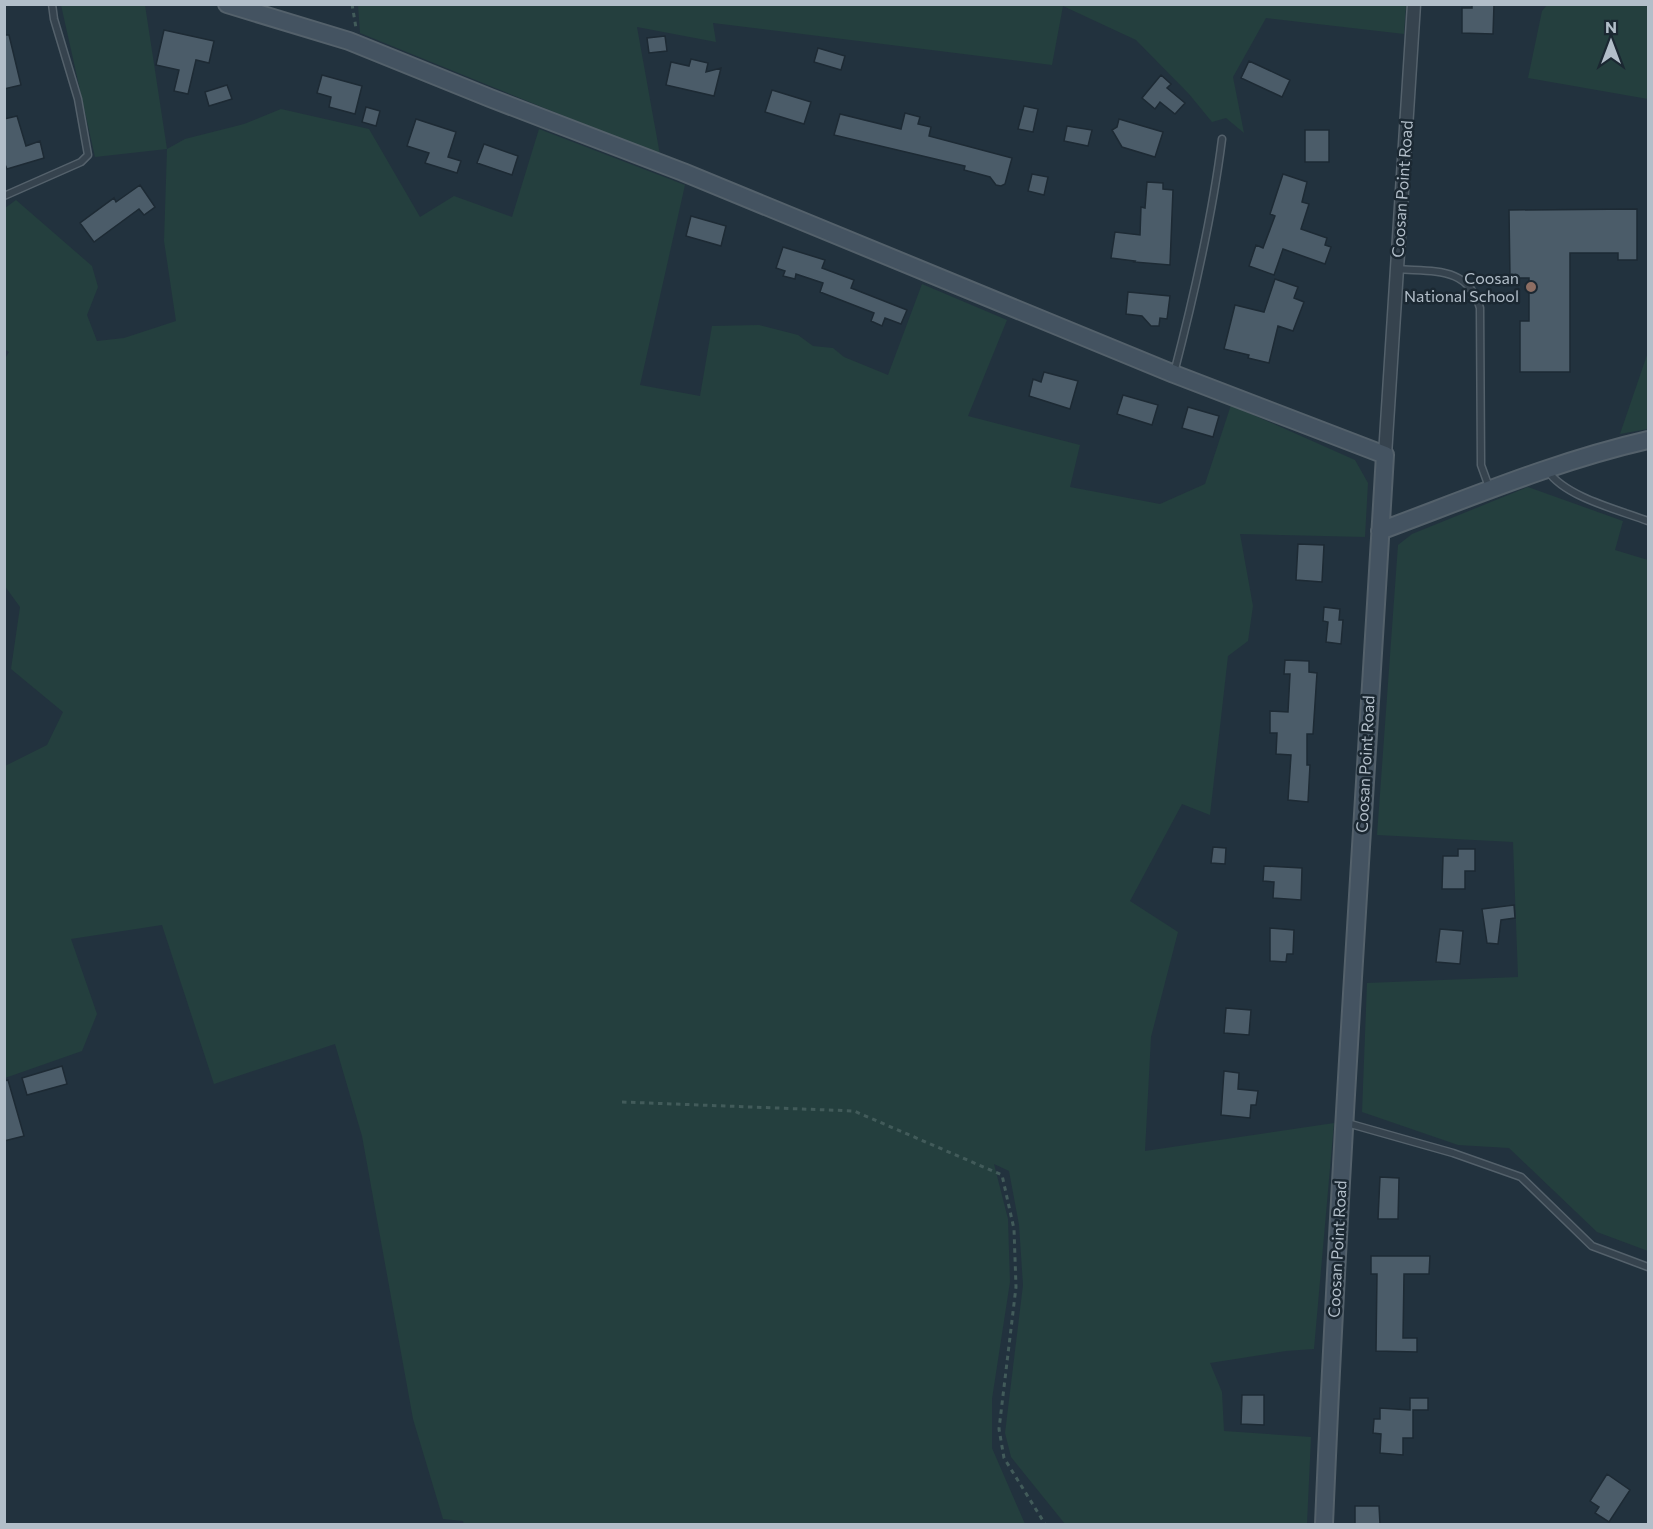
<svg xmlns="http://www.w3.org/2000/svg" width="1653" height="1529" font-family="Commissioner,sans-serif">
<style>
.green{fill:#243f3e}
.building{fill:#4b5c69;stroke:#1d2a34;stroke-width:1.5}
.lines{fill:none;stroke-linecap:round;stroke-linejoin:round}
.lane-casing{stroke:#54616b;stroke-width:9}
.street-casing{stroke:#54616b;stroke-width:15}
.secondary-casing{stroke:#54616b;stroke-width:20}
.path{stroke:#425b5a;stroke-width:3;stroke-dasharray:4.5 4.5;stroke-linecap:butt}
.lane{stroke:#36434e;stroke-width:6}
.street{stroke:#36434e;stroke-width:12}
.secondary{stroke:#445361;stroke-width:16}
.education-dot{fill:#8d6e63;stroke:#1b2832;stroke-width:2}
.labels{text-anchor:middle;stroke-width:5;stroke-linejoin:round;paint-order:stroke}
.street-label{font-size:16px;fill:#b2bec9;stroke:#1b2832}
.poi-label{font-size:16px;fill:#b2bec9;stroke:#1b2832;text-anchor:end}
</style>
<rect width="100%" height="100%" fill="#22323e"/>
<!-- green -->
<path class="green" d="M61,5h84l22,144 18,-10 59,-15 37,-15 88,20 51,88 34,-21 58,21 27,-88 146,56 -45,200 60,11 12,-70 47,-1 39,10 15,11 20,2 11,9 44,18 34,-91 85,36 -39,96 112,29 -10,42 90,17 45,-20 26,-79 124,55 13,23 -3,54 -125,-3 13,72 -5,35 -20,15 -18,159 -28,-11 -52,97 48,31 -27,105 -6,114 189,-28 -20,226 -28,2 -76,12 12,29 2,39 87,6 -4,87h-242l-54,-67 -6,-24 18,-148 -4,-60 -10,-54 -15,-7 14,55 2,63 -18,117v49l33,76h-561l-1,-3 -20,-2 -30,-100 -51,-283 -27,-92 -121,40 -52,-159 -91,14 26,75 -15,37 -77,27v-312l42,-21 16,-33 -52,-43 9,-62 -16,-22v-225l5,-8 -5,-3 1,-141 11,-8 76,66 6,21 -11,28 10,26 27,-3 52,-17 -12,-80 3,-92 -72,8z
M358,5h1048l-2,29 -138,-16 -33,59 11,56 -18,-15 -14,4 -23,-28 -53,-54 -73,-34 -11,59 -339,-42 3,19 -79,-15 23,128 -300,-122z
M1547,5h101v94l-120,-21 14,-67z
M1648,258v171l-28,5 27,-79z
M1528,487l95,34 -8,29 33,10v691l-51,-19 -88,-84 -51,-3 -96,-33 5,-129 151,-6 -5,-135 -136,-7 21,-290 14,-11z"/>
<!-- building -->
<path class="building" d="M1472,4h22l-1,30 -31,-1v-25h10z
M164,30l50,11 -5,22 -13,-3 -8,34 -14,-3 5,-21 -23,-5z
M4,35h5l12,50 -17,4z
M665,36l2,15 -18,2 -2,-15z
M818,48l27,8 -4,14 -27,-8z
M691,59l17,4 -2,9 15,-4 -7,28 -48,-11 5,-23 18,4z
M1249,61l41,19 -8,17 -41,-19z
M322,75l40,11 -7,28 -26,-7 2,-10 -14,-4z
M1161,75l10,9 -4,4 18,15 -10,11 -15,-12 -5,7 -13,-11z
M227,85l5,14 -23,7 -4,-14z
M772,90l39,12 -7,22 -39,-12z
M1024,106l14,3 -5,23 -15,-3z
M366,107l14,4 -4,15 -14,-4z
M905,113l15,4 -2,7 13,3 -2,9 83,22 -7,26 -4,2 -5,-1 -6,-8 -26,-7 1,-4 -131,-31 6,-21 61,15z
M17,116l9,30 14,-5 4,17 -37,11 -3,-7v-43z
M416,119l40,13 -8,25 13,4 -4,12 -32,-10 4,-10 -22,-7z
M1119,119l44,13 -8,25 -33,-10 -10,-17 5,-3z
M1067,126l25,4 -4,16 -24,-5z
M1305,130h24v32h-24z
M484,144l34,12 -6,19 -35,-12z
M1032,174l16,3 -4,18 -16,-4z
M1283,174l24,8 -5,20 7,2 -8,25 26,9 -2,7 6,2 -6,17 -42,-15 -9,26 -25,-9 7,-21 7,3 12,-32 -5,-2z
M1147,182l16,1v6l10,1 -3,75 -36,-3 1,-1 -24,-3 4,-26 25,3 1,-28 4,1z
M140,185l15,22 -11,8 -5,-6 -45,33 -14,-19 34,-25 2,4z
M1637,209v51h-19v-7h-48v119h-50v-51h9v-43h-19l-1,-68z
M691,216l35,10 -5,20 -35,-10z
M783,247l42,13 -3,8 32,12 -3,8 56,22 -6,14 -16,-6 -3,8 -11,-5 3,-8 -54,-21 3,-9 -27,-9 -1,5 -12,-3 2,-5 -9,-3z
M1275,279l23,8 -4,11 10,4 -11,29 -15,-5 -9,37 -21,-5 1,-3 -25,-6 11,-44 29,7z
M1128,292l42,4 -3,23 -7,-1 -1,8h-8l-9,-10 -16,-2z
M1044,372l34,9 -8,28 -41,-13 4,-17 8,3z
M1123,395l35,10 -6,20 -35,-11z
M1188,407l31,9 -6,21 -31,-9z
M1298,544l26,1 -2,37 -26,-2z
M1324,607l16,2 -1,11h4l-2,24 -15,-2 2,-20 -5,-1z
M1285,660l24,1v11l8,1 -4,61h-6v31h3l-2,37 -20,-2 3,-45 -15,-1 1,-21h-7v-22l18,1 2,-38h-6z
M1213,847l13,1 -1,16 -14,-1z
M1458,849h17v22h-10v18h-23l1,-33h15z
M1264,866l38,2 -1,32 -28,-2 1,-16 -11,-1z
M1514,905l1,13 -14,2 -3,24 -11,-1 -5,-34z
M1270,928l24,2 -1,24h-6l-1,8 -16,-1z
M1440,929l23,2 -3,33 -24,-2z
M1226,1008l25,2 -2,25 -25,-2z
M62,1066l5,18 -40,11 -5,-17z
M1224,1071l15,2 -1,16 20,2 -2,14h-5l-1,13 -29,-3z
M8,1080l16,56 -20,5v-60z
M1380,1177l19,1 -1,41h-20z
M1371,1256h59l-1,18h-25l-1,64h14v14l-41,-1 1,-77h-6z
M1242,1395h22v30l-23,-1z
M1410,1398h18v12h-15v28h-10v17l-23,-2 1,-19 -8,-1 1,-14h6v-11l30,2z
M1607,1474l23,16 -21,32 -14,-9 4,-6 -9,-6z
M1355,1506h24l1,18h-25z"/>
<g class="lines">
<!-- lane casing -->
<g class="lane-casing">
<path id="lane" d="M4,196l77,-34 7,-7 -10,-56 -24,-80 -2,-15
M1397,269c37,3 71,-3 83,39l1,157 8,22
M1174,373c20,-77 38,-154 48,-234
M1548,471c17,26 71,39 100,50
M1347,1123l106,30 68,24 71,69 56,21"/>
</g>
<!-- street casing -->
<g class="street-casing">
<path id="street" d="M1385,455l29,-451"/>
</g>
<!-- secondary casing -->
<g class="secondary-casing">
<path id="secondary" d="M227,4l122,37 141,57 193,74 491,202 211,81c-21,356 -46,713 -61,1069
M1380,531c89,-33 176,-70 268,-91"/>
</g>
<!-- path -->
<path class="path" d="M352,4l4,24
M622,1102l232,9 148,64 12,54 2,58 -17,142 5,29 41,66"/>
<!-- lane -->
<use href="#lane" class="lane"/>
<!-- street -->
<use href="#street" class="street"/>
<!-- secondary -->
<use href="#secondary" class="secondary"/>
</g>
<!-- markers -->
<circle class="education-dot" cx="1531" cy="287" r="6"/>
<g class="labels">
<!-- street labels -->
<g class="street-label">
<text transform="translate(1402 189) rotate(-86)" y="6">Coosan Point Road</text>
<text transform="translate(1365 764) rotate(-87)" y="6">Coosan Point Road</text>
<text transform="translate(1337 1249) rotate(-87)" y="6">Coosan Point Road</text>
</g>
<!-- poi labels -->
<g class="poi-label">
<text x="1519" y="284">Coosan<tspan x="1519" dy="18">National School</tspan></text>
</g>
</g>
<!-- border -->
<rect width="1653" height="1529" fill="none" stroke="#b2bec9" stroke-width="12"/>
<!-- north arrow -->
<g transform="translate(1611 42)" stroke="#1b2832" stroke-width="4.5" paint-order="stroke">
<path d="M0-4.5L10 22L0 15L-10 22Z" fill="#b2bec9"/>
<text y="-9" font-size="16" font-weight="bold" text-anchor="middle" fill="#b2bec9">N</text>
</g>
</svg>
